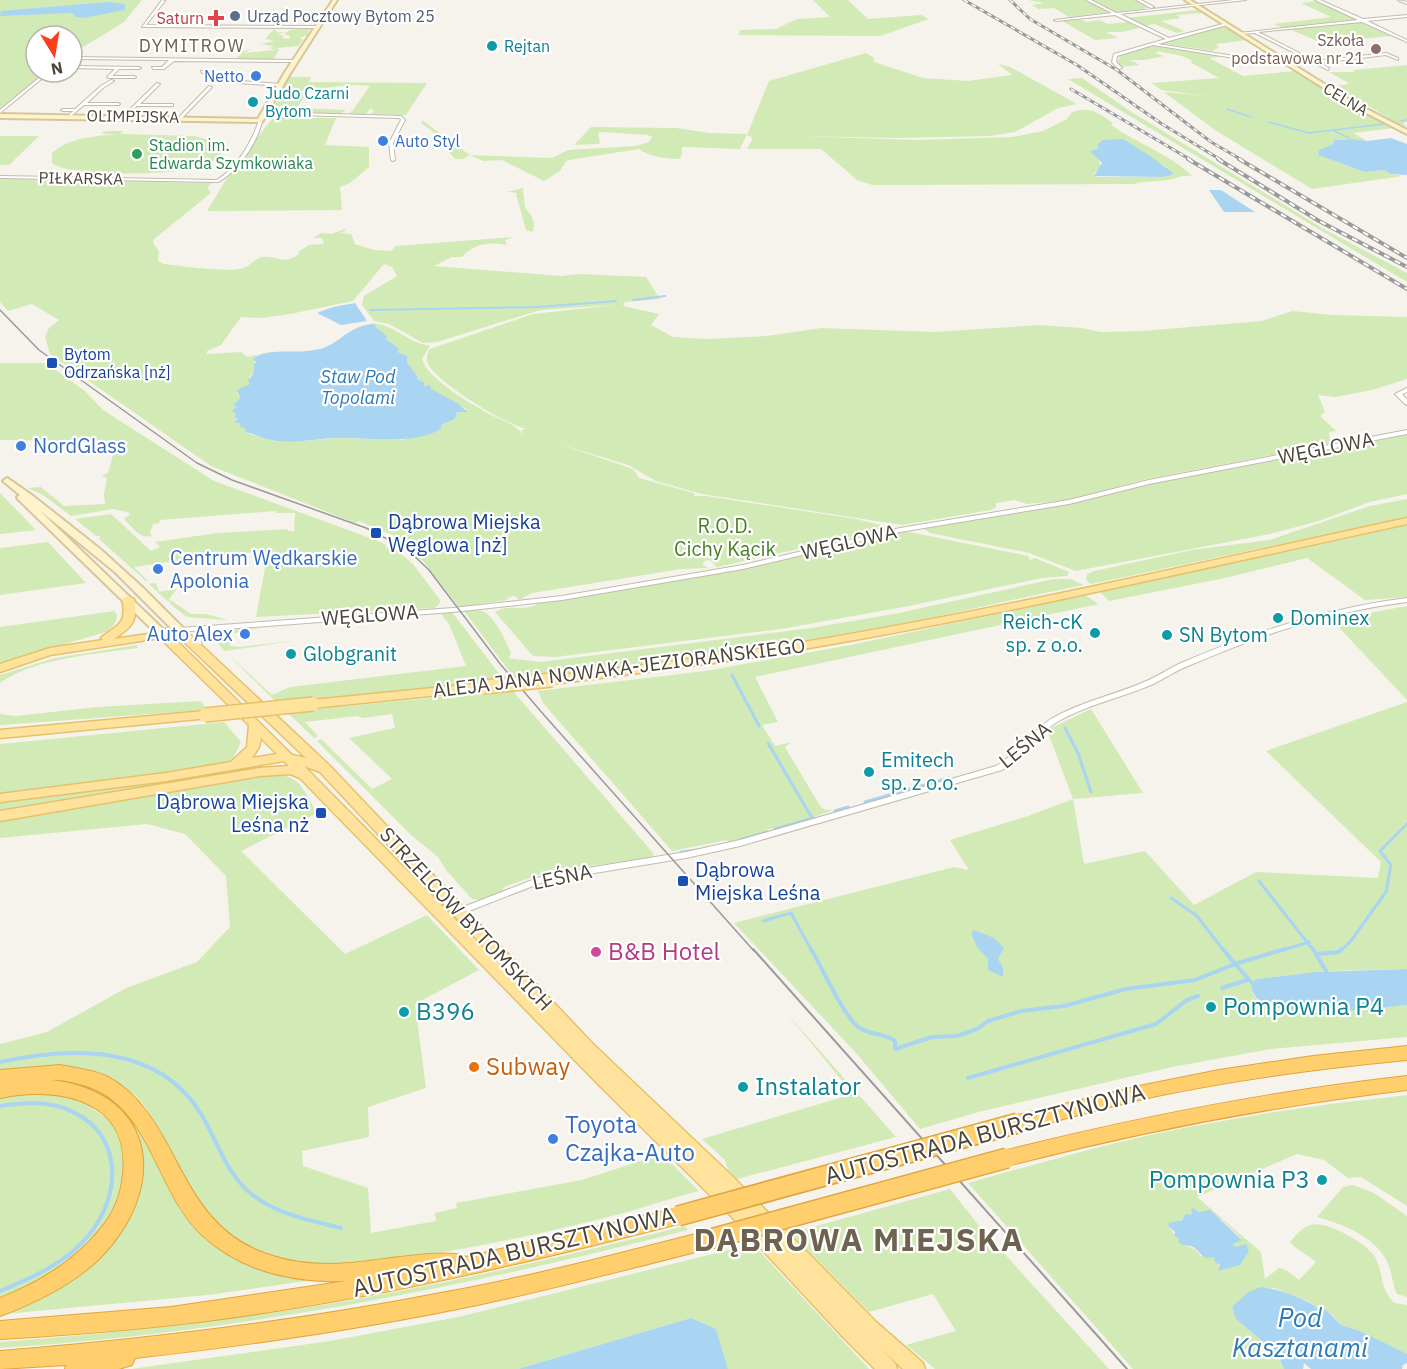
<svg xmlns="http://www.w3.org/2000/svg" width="1407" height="1369" font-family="'IBM Plex Sans',sans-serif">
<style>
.green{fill:#d2eab5;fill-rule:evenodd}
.water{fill:#a9d4f2}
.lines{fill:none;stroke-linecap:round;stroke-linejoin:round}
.stream-far3{stroke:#a9d4f2;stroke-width:1.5}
.stream-far2{stroke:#a9d4f2;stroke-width:2}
.stream-far1{stroke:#a9d4f2;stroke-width:3}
.stream{stroke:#a9d4f2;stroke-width:4}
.street-casing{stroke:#c2bbae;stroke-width:2}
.secondary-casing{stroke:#d6c79b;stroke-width:4}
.primary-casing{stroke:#e6c16a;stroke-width:3}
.highway-casing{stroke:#e0a43c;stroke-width:2}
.street{fill:#fff;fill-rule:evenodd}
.secondary{fill:#fff3cd;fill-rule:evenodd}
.primary{fill:#ffe39c;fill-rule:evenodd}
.highway{fill:#ffcf6e;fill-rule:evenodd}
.tram-far1{stroke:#9a9a9a;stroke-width:1.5}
.tram{stroke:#9a9a9a;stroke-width:2}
.rail-far1-casing{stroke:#9a9a9a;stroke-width:3}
.rail-casing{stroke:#9a9a9a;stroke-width:4}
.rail-far1{stroke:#fff;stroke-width:1.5;stroke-dasharray:4.5;stroke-linecap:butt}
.rail{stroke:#fff;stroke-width:2;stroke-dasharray:6;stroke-linecap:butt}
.primary-bridge-casing{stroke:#e6c16a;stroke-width:16;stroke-linecap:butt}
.highway-bridge-casing{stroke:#e0a43c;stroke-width:22;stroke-linecap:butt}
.primary-bridge{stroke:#ffe39c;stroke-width:13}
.highway-bridge{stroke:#ffcf6e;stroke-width:19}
.service-dot{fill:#5c6f8a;stroke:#fff;stroke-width:2}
.health-dot{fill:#e0444e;stroke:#fff;stroke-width:2}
.culture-dot{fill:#0f9aa8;stroke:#fff;stroke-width:2}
.education-dot{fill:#8d6e63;stroke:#fff;stroke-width:2}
.shop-dot{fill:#3f7fe0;stroke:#fff;stroke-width:2}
.leisure-dot{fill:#2e9e5b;stroke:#fff;stroke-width:2}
.transit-dot{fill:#1a4fb4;stroke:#fff;stroke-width:2}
.hotel-dot{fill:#d1479c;stroke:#fff;stroke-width:2}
.food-dot{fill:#e8710a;stroke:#fff;stroke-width:2}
.labels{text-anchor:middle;stroke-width:4.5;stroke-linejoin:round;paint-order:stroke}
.far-service-label{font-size:16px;fill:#4e5e75;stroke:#fff;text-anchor:start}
.far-health-label{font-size:16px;fill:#be3a42;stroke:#fff;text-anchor:end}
.far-education-label{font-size:16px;fill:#785e54;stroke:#fff;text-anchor:end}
.far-culture-label{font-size:16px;fill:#0d838f;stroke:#fff;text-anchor:start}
.far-shop-label{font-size:16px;fill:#366cbe;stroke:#fff;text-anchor:end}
.far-street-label{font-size:16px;fill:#4b4439;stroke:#fff}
.far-leisure-label{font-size:16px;fill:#27864d;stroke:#fff;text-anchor:start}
.far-transit-label{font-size:16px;fill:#164399;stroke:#fff;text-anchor:start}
.far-neighbourhood-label{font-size:18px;letter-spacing:1.5px;fill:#6e6250;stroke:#fff}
.far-water-label{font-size:18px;font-style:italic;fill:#2e7ab2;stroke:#fff}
.shop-label{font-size:20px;fill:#366cbe;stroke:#fff;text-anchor:start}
.street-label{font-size:20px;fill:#4b4439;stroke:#fff}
.transit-label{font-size:20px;fill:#164399;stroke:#fff;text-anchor:start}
.park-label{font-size:20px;fill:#4a7f2a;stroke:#fff}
.culture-label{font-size:20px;fill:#0d838f;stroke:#fff;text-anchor:start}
.near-hotel-label{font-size:24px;fill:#b23c85;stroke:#fff;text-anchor:start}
.near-culture-label{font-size:24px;fill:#0d838f;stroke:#fff;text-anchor:start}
.near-food-label{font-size:24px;fill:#c56008;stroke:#fff;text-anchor:start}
.near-shop-label{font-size:24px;fill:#366cbe;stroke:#fff;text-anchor:start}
.near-street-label{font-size:24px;fill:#4b4439;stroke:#fff}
.near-water-label{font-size:26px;font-style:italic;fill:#2e7ab2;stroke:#fff}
.near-district-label{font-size:32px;font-weight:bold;letter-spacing:1.5px;fill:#6e6250;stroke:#fff}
</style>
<rect width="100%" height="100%" fill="#f6f3ec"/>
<!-- green -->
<path class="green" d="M0,0h142l-18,22 -44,27 -8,3v-16h-36v36h9l-45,38z
M813,0h35l20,19 53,-4 8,4 -49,17 -141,-1 1,-5 36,-1 21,-10 33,-2z
M1028,0h58l24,12 -41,5 -15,-9 -15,1 -7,-4 12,-2z
M1093,0h41l14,8 -32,4z
M1317,1l41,19 -75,8 -9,-4 57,-7 -30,-14z
M1197,10l5,3 -26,2 5,3 -20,3 24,10 -8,2 -23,-9 -9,2 -18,-8z
M1079,19l7,3 13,-2 9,4 20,-2 11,6 -17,4h-16l12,6 -23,2 -33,-19z
M1359,22l32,14 -69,7 -33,-14z
M1223,27l25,13 -32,4 3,3 -6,4 -53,-8z
M307,28l3,1 -3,6 -7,3 3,2 -5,6 -21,2 2,2 -6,10 -38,-1 6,-5 -1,-2 11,-3 -7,4 31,-3 -5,-2 4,-2 -13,-2 14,-3 -10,-2 9,-10 3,3h8l-8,2 7,2 -2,2 7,1 1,-3 -6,-2 6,-4z
M1153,45l75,11 -19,2 34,18 52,-5 -6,-4 -22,-4h5l-2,-2 9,-1 78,49 37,19 -41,5 14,8 -14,-2 -19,1 -1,4 -14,6 -1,5 47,17 19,-2 6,4 13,2 -91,13 -97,-59 -51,-38 42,4 -45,-6 -9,-7 67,-5 -29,-16 3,-1c-12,-7 -21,-6 -34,-10l-4,2 9,3 -19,4h-15l10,5 -19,2 -4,-4 4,-9z
M866,53l8,5v4l49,16 45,3 44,-6 -14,-11 12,3 67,37 -19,4 -43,24 -25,4 -93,2 -100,-2 120,4 95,-3 31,-6 24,-12 5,-7c19,-6 26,1 41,11l-2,2c25,18 59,29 81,51 -8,-1 -11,0 -19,3 -13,3 -26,1 -39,5l-262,1 -15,-5 -36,-31h-74l6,-11 -6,-3 22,-54zM1122,139l44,28 -5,10h-63l-5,-2 8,-9 -5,-11 3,-8z
M304,55l-14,22h21l-2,5 118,1 -21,32 -35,-1 3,-4 -4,-1 -4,5h-16l20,-28c-32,-5 -59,9 -87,4l6,-12 -7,11z
M1407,65v57l-4,1 4,3 -8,-1 -50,-27 43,22 -57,-34 15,-2 -21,-12h25v-2z
M1082,78l48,33 192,117 85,45v9l-339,-203z
M285,93h22l-10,15 49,2 -6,4 -69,-2 10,-18z
M275,115h70h-52l-8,3h51l-11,27 44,2v20l-19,16 -10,4 2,23 -135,1 21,-35z
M419,118l51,37 82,3 16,-8 68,-4 13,-4 3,-5 -4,-2 -45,-3 -5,1 2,10 -3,1 -23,1 17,-18 85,1 34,5 37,1 -7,15 -58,-2v8l-3,4c-15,-1 -27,-1 -40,-10l-64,10 -9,2 -6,10 -16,10 -42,-21 -19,1 -13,-6 -7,4h-8l-17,-20 2,-2 -19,-14 2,-1z
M113,131h10l-2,3 73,2 25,7 3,9c-7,11 -20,15 -32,17 -24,6 -121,8 -138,-6v-10c18,-16 45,-17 68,-19h-17l-1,-2z
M0,136h39l-30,29h-9z
M0,179l212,4 -5,4 4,6 -57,46 -1,4 6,8 -1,10 6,3c17,2 66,9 80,4 9,-4 13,-13 24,-11 15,1 16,7 31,-3l-1,-2 11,-7 15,-1 -2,-6h-8l7,-5 10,1 14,-5 1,1 -6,3 11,1 4,10 19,6 17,1 5,-5 117,-9 -8,3 2,5c-19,-3 -32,-2 -45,12h-10l-18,9 128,10 17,-2 67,3 14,22 -35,3 -2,4 36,8 -8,11 22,12 33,2 61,-3 54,-8 114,4 104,-7 43,3 18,4 42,-1 120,-10 30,-10 41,4 74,2v62l-35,11 -37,7 -17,-2 7,17 -5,4 16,15 -7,1 1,12 -188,36 -74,20 -41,4 -13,-4 -18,3v4l-5,3 -89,15 -200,-31 -46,-13 -28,-16 -72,-22 74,25 4,2 5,8 55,15v3h12l150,23 37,9 -176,39 -7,-7 -6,1 -1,4 5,3 -26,1 -150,24 -13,7 -4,-4 -6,1 -2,3 -48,7 -35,-45 -31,-23 4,-2 -38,-16 -4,2 -144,-57 -161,-112 -5,-17 4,-9 10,-8 -27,-16 -24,7 -8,-9zM384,264l8,3 5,9 -33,20 -2,9 12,16 15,3 34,19 14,-1 103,-32 75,-5 -82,9 -103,35c-3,5 -5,11 -1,17 14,20 74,57 97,63l-5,1 2,5c-7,-10 -21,-15 -32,-20 -18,-10 -64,-36 -69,-56l8,-13c-21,-3 -36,-21 -57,-23l-2,1 15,12 -1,3 5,2 -1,2 10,6 -3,3 11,5v5l11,15 -1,2 6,2 1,5 5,-1 1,4 38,21 -11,2 -2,7 -14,6 -2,5 -38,10 -64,-2 -46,4 -16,-1 -25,-7 -4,-6 -7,-2 2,-2 -7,-3 4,-2 -4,-2 2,-2 -4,-5 5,-2 -3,-4 6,-5 -3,-7 13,-8 -1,-7 5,-4 2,-17 4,-2 -13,3 -6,-5 -34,2v-3l14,-6 20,-28 21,1 28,-4 63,-13z
M523,188l2,20c6,5 12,17 7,24l-6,-2 -10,-36 2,-1 -11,-1z
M0,363h46l39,28 18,19 111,71 167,61 5,3v4l3,-3 6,3 18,15 27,36v3l-5,5 -179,9 12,-66 -67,6 -67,10 14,14h-2l-47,-42 1,-3h-4l-21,-17 36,-5 40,37 9,-4 -5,-5 62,-9 71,-4v2h6l1,-18h-19v-2l-116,9 -1,3 -6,1 -3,9 2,2c-11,6 -19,-7 -27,-15l-1,-2 6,-3 -2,-3 -15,-3 -42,7 -28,-21 -15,-7 13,-1 23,19 41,-2 -1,-10 3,-16 -5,-2 6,-3 9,-32 -117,-1z
M1407,434v60l-37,8 -51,19 -49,13 -194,37 -47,-18 -99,-20 -7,-5 134,-22 91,-23z
M0,493l36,37 -36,4z
M1407,499v18l-301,64 -16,3 -4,-5 1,-5 7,-3 98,-21 77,-10 101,-34z
M1407,525v72l-42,3 -58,-42 -82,20 -116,23 -9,-9z
M904,531l124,25 2,4 5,-2 34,14 -2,4 -25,2 -133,28 -128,23 -226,28 -22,-1 -38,-44c13,-9 33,1 43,-9l211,-36z
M48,542l38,41 -86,12v-47z
M1054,579h17l13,6c-66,13 -133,29 -200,43 -122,24 -246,40 -369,51l-51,-68c6,-1 14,-2 20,1 10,4 24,32 27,42l-3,4 32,4 271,-34 83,-14z
M156,583l3,9 18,-3 -8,10 22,15h15l22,6 -41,-3 -18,-14 2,-1 -5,-2 -17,-16z
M1085,595l14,9 -344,73 23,45 -16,3 13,21 17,-4 -7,5 35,59 5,4h8l-19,7 1,2 -40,12 -2,-3 -6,2 1,3 -39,11 -2,-4 -55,11 -129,-148 -5,-12 167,-20 146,-26z
M1407,606v94l-75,-80z
M114,611l3,4c-1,9 -4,12 -11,17l-106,31v-36z
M452,612l52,68 -227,23 -65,-65 7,-7 41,-3 -30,6v12l9,1 54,-6 -68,10 47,44 18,-8 176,-21 -17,-42 -8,-10z
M137,645l1,3c-42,6 -103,10 -138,35v-8l55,-17z
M512,690l142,164 -4,5 -97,11 -49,17 -2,4 -22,9 -8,-1 -26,-29 -8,-13 -27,-22 -94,-94 4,-2 51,50 20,-10 -43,-41 46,-10 -3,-14 -29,4 -6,-2 -52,6 13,14 -4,2 -27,-26z
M201,701l6,9 -207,15v-11l16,2 82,-9z
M1407,702v267l-81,2 -69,8 -5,13c4,8 12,14 21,17 30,9 100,-2 134,-4v32l-136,12 -99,18 -190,44 -62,18 -64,-76 -122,-130 220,-56 15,3 -19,-30 78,-24 45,-17 -26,-69 44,-21 52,84 -70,6 11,65 61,-13 49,54 62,-33 122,6 3,-16 -115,-111z
M224,722l17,20 -9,19 -15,5 -217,27v-49z
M280,775c22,2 27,22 37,38l-76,38 104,103 82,-39 52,55 -64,34 11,84 -58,19 1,30 -67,14 1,15 65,22 3,45 65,-12 -1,-8 22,-5 -1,-5 126,-23 80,-26 37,37c-29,7 -58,18 -87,25 -63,16 -128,30 -192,40 -50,8 -98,15 -148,0 -55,-16 -79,-60 -103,-108 -9,-17 -17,-35 -31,-50 -35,-35 -94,-34 -138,-26v-28l47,-12 79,-44 71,-26 33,-35 -4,-51 -41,-42 -38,-10 -147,14v-17l259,-45z
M158,781l-1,5 -157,27v-13z
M784,1010l112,127 -159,42 -9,-9 -3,-10 -23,-21 151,-45z
M66,1078l37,13 30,25 63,112 111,50 -1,3 -98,14 -203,19 36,-18 97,-107 -24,-84 -31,-17 -83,-6z
M29,1093l42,4 16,7 25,19 14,28 -4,39 -16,36 -42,41 -64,33v-203z
M1407,1095v111l-46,-29 -13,1 -24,-18 -27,-6 -100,43 64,55 4,27 14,-11 7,2 13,10 17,-18c-8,-8 -19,-11 -26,-20 6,-7 12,-15 21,-17 16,-5 56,19 64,32 10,19 3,28 19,46l13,2v50l-47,-24 -19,-6 -11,-12 -9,-2 -15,-11 -32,-12 -22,3 -20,16 4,12 42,36 6,14h-151l-165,-186c82,-23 165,-47 249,-61 63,-12 126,-20 190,-27zM1191,1209l30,10 21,20 -9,5 10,17 -4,4 -19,2 -6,-11h-13c-5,-8 -10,-8 -16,-11 -7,-4 -13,-14 -17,-20l24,-10z
M1353,1185l21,8 33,23v81l-10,-3c-5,-9 -4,-19 -8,-28 -10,-28 -46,-42 -72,-49l26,-30z
M950,1189l30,38 129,142h-174l-29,-24 50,-14 -23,-37 -64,18 -78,-79z
M685,1226l3,4c-226,58 -455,103 -688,118v-6c128,-10 257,-24 384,-48 101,-19 201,-43 301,-68z
M753,1244l116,125h-141l-12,-40 -25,-11 -173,51h-387l199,-28 128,-24z"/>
<!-- water -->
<path class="water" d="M109,2l16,2v6l-42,8 -7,-1 -4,-4 -72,3 1,-5z
M1391,138l16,6v31l-17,-1 -6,-4 -19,2 -47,-17 1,-5 14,-6 1,-4 19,-1 14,2z
M1123,139l27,17 23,17 -1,2 -11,2 -67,-1 8,-13 -12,-12 8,-2v-5l5,-4z
M1209,190h12l34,22h-31z
M355,303l12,18 -26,4 -24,-12 16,-6z
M371,324l5,1 -1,2 12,9 -1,3 13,10 -2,3 10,4v6l11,15 -1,2 7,3v4l6,-1 1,4 26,14 11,9h-11l-2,7 -14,6v4c-31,17 -71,8 -104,9 -20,0 -40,6 -59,3 -13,-1 -22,-7 -33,-9l1,-3 -7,-3 2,-2 -7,-2 4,-3 -4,-2 2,-2 -4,-5 5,-3 -4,-2 7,-7 -3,-8 13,-6 -2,-4 6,-7v-9l3,-2 -4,-2c8,-12 40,-7 54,-9 8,-1 16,-2 23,-6 14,-8 23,-19 41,-21z
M974,930l20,8 10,10 -6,11 5,9v9l-15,-7v-11l-11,-12 -6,-14z
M1407,969v36c-27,2 -161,23 -155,-22l5,-4 59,-7z
M1193,1208l6,4 11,-2 32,30 -9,4 2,3 11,-3 3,7 -9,14 -22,6 2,-6 -5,-3 -1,-5 -9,1c-4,-3 -7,-8 -12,-11 -8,-3 -14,0 -15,-9l-4,-2 1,-4 -7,-6 1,-3 13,-3 4,-6 6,1 -1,-6z
M1260,1287c19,2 46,11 61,24l4,-2 16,16 19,6 47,23v9l-4,2 -1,4h-91l-7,-6 -1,6h-19l-6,-14 -42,-36 -4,-12 15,-14z
M691,1318l25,11 12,40h-210z"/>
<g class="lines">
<!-- stream-far3 -->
<path class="stream-far3" d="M1227,109l24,8
M1400,121l7,-1
M1268,122l41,11 75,-9
M1334,131l15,7"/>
<!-- stream-far2 -->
<path class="stream-far2" d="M633,300l32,-4
M370,310l168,-3 78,-6"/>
<!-- stream-far1 -->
<path class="stream-far1" d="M732,675l27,51
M1065,728l13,25 13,39
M768,743l44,75
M865,802l84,-24
M835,811l13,-4
M775,829l38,-11
M740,840l27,-8
M681,852l16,-2
M1259,881l55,70
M1171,898l26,18 27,35
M763,921l28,-8 21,38
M1280,951l29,-9
M1340,951l10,-9 36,-50 5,-27 -11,-14 27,-27"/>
<!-- stream -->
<path class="stream" d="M811,949c12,20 30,62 46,77 11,10 27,6 38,15v8l37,-12 25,-1 20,-7 11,-8 33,-10 43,-5 62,-17 69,-9 40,-16 17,19
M1223,949l12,15 50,-15
M1313,949l13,22
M1318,954l21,-2 3,-3
M1222,988l25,-8
M0,1062c71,-15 158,-19 201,52 16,26 24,57 48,78 25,22 60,28 92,36
M968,1078l188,-54 31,-24 11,-4
M0,1106c20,-3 44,-5 64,2 59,21 60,85 24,128 -22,27 -56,42 -88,55"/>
<!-- street casing -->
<g class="street-casing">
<path id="street" d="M162,0l3,1 -19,24 172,1 2,1 -2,1 -176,-1z
M1086,0h5l25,13 118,-13h12l-126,14 49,24 58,-15v2l-69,19 95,15 27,-2 2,1 -29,3 -100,-16 -36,11 -1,6 6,6 -3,1 -7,-7 2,-8 52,-15 -51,-24 -59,6 -2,-1 58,-7z
M1136,0h5l13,7 -3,1z
M1315,0h5l43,19 44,-4v2l-40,4 40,19v2l-45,-20 -104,10 57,29 71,-8 12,5v2l-12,-5 -68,8 11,5 -1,2 -73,-37 -14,1 -2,-1 119,-13z
M1398,0l9,2v2l-8,-3z
M72,57l223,3 2,1 -2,1 -121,-1 -10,8h-11l-1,-2h10l7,-7 -97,-1z
M72,66l67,1 2,1 -2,1h-20l-7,7h22l2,1 -1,1h-26l-2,-1 8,-8 -43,-1z
M201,71h13l-3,7 1,1 69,5 2,1 -2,1 -70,-5 -4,-3 3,-5h-8z
M46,72h4l-50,41v-3z
M111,80l3,1 -11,7 -16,15h31l2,1 -1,1h-35l-13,11 -2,-1 4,-4h-10l-2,-1 2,-1h12l26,-23z
M157,83l3,1 -20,20h33v2h-36l-11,11h-2v-2z
M209,86l3,1 -30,31h-2v-2z
M264,112l137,4 4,4 -12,23 2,17 -2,1 -2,-1 -2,-17 12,-23 -1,-2 -137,-4v-2z
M259,120l3,1c-4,21 -25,52 -44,61l-218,-4v-2l217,4c20,-13 35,-38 42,-60z
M1407,388v4l-5,2 5,6v5l-2,-1 -10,-10z
M1407,430v4l-258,50 -80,20 -169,28 -157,37 -181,31 -109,12 -240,18 -11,8 -2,9 -4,2 -4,-2 3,-10 8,-7 -24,2 -4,-2 4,-2 274,-20 109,-12 181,-31 157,-37 169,-28 80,-20z
M1407,598v4c-79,10 -147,33 -219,64 -13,5 -24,13 -37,19 -31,13 -65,20 -94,37 -21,13 -34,35 -55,48l-262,76 -54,12 -140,23 -82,32 -3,1 -3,-1 -1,-2 1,-2 87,-34 141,-23 54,-12 256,-74c21,-12 34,-34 55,-47 29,-17 63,-24 93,-37 13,-5 24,-13 37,-19 72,-31 147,-55 226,-65z"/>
</g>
<!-- secondary casing -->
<g class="secondary-casing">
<path id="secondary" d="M333,0h4l-46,72 -29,50 -262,-4v-4l258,5 27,-47z
M1185,0h5l163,102 54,28v4l-58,-30z
M7,478l26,18 67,53 42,38 41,41 1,2 -1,2h-8l-60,-60 -77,-63 128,123 -1,2h-8l-139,-135 -1,-2 3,-2 -17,-14z"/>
</g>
<!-- primary casing -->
<g class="primary-casing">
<path id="primary" d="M1407,518v6c-213,46 -425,96 -639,131 -72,11 -144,20 -216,29l-6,-4 6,-4c72,-8 144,-17 216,-28 214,-34 426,-84 639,-130z
M128,596l6,3c4,22 -2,28 -20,40l34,-5 13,-5 22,-1 147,138 262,277 140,133 144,146 47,41 2,6h-22l-24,-22 16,16 2,6h-22l-32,-32 -111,-120 -134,-133 -298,-306 -10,-4 -30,2 -260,45v-10l260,-43 29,-2 -5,-5 -118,20 -166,21v-8l166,-21 65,-11 16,-15 2,-22 -89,-87 -110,17 -50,17v-8l50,-16 53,-8 -2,-2 2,-2c18,-12 24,-15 19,-37zM176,634l130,124 -14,-3 -121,-120zM261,738l16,16 -25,4 7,-11zM304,766l16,6 190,203z
M483,683l6,4 -2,3 -174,18 -6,-4 6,-4z
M205,711l4,1 2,3 -2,3 -209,20v-8z"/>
</g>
<!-- highway casing -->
<g class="highway-casing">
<path id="highway" d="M1407,1046v14c-84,8 -168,19 -250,36 -47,10 -93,23 -139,35l-6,-3 -3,-5 3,-5 6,-3 121,-29 80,-16 94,-14z
M60,1065c15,3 35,5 48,12 75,41 66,150 165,179 24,8 51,9 76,7 22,-1 103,-16 117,-6l212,-49 7,2 3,6 -3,6 -7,2c-139,36 -279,69 -421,90 -85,13 -171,20 -257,25v-18l171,-14 176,-26c-52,2 -105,-9 -145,-46 -48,-45 -51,-134 -123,-151 -9,-2 -17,-5 -27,-4 109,14 115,112 46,180 -28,26 -63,43 -98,56v-18c38,-15 75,-37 101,-70 13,-15 20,-34 22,-54 8,-75 -65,-88 -123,-76v-28z
M1407,1076v14c-135,16 -268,42 -400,76l-7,-2 -2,-6 2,-6 7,-2c132,-33 265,-59 400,-74z
M703,1232l7,3 3,6 -3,6 -7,3c-74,19 -147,38 -221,54 -114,24 -231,41 -347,54l-3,7 -13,4h-54l1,-4 -66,4v-18c149,-12 299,-30 446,-59 87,-16 172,-38 257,-60z"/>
</g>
<!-- street -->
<use href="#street" class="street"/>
<!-- secondary -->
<use href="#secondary" class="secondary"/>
<!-- primary -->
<use href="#primary" class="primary"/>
<!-- highway -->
<use href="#highway" class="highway"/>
<!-- tram-far1 -->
<path class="tram-far1" d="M0,310l39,40 158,113 35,17 134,48 42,22 21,20 72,95 43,50 210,236"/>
<!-- tram -->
<path class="tram" d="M753,949l374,420"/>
<!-- rail-far1 casing -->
<g class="rail-far1-casing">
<path id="rail-far1" d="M964,0l113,65 85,59 59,36
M1010,0l20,19 87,51 94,72 31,18
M1071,89l120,71"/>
</g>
<!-- rail casing -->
<g class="rail-casing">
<path id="rail" d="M1188,159l219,130
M1218,159l101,62 88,46
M1239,159l168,99"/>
</g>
<!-- rail-far1 -->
<use href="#rail-far1" class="rail-far1"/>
<!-- rail -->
<use href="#rail" class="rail"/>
<!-- primary-bridge casing -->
<g class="primary-bridge-casing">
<path id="primary-bridge" d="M483,687l69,-7
M205,715l108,-11"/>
</g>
<!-- highway-bridge casing -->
<g class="highway-bridge-casing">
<path id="highway-bridge" d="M678,1216l340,-93
M703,1241l304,-83"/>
</g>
<!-- primary-bridge -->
<use href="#primary-bridge" class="primary-bridge"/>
<!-- highway-bridge -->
<use href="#highway-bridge" class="highway-bridge"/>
</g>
<!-- markers -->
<circle class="service-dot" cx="235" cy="16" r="6"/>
<path class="health-dot" d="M213 9h6v6h6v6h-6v6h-6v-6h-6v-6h6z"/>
<g class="culture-dot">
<circle cx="492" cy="46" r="6"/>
<circle cx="253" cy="102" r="6"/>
<circle cx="1278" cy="618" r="6"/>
<circle cx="1095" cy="633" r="6"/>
<circle cx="1167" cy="635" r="6"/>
<circle cx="291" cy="654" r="6"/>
<circle cx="869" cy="772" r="6"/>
<circle cx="1211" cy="1007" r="6"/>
<circle cx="404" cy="1012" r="6"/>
<circle cx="743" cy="1087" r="6"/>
<circle cx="1322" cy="1180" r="6"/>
</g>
<circle class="education-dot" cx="1376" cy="49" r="6"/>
<g class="shop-dot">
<circle cx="256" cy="76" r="6"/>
<circle cx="383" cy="141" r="6"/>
<circle cx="21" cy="446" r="6"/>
<circle cx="158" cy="569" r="6"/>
<circle cx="245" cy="634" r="6"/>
<circle cx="553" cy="1139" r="6"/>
</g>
<circle class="leisure-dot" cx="137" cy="154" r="6"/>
<g class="transit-dot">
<rect x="46" y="357" width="12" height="12" rx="3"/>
<rect x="370" y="527" width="12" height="12" rx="3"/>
<rect x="315" y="807" width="12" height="12" rx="3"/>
<rect x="677" y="875" width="12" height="12" rx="3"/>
</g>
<circle class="hotel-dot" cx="596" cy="952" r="6"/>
<circle class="food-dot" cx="474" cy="1067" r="6"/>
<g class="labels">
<!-- far-service labels -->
<g class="far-service-label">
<text x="247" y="22">Urząd Pocztowy Bytom 25</text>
</g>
<!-- far-health labels -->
<g class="far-health-label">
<text x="204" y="24">Saturn</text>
</g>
<!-- far-education labels -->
<g class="far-education-label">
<text x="1364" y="46">Szkoła<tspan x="1364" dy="18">podstawowa nr 21</tspan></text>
</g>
<!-- far-culture labels -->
<g class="far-culture-label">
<text x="504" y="52">Rejtan</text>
<text x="265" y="99">Judo Czarni<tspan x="265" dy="18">Bytom</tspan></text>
</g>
<!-- far-shop labels -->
<g class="far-shop-label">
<text x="244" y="82">Netto</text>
<text x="395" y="147" text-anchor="start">Auto Styl</text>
</g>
<!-- far-street labels -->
<g class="far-street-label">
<text transform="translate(1346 99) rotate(31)" y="6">CELNA</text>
<text transform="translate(133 116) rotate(1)" y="6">OLIMPIJSKA</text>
<text transform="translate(81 178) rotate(1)" y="6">PIŁKARSKA</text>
</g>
<!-- far-leisure labels -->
<g class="far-leisure-label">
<text x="149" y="151">Stadion im.<tspan x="149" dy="18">Edwarda Szymkowiaka</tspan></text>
</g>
<!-- far-transit labels -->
<g class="far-transit-label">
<text x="64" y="360">Bytom<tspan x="64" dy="18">Odrzańska [nż]</tspan></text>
</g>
<!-- far-neighbourhood labels -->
<g class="far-neighbourhood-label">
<text x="192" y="52">DYMITROW</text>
</g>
<!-- far-water labels -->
<g class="far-water-label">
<text x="358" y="383">Staw Pod<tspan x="358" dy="21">Topolami</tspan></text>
</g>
<!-- shop labels -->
<g class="shop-label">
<text x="33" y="453">NordGlass</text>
<text x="170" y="565">Centrum Wędkarskie<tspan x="170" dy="23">Apolonia</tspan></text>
<text x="233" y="641" text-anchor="end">Auto Alex</text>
</g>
<!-- street labels -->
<g class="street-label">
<text transform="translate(1326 448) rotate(-11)" y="7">WĘGLOWA</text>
<text transform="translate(849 542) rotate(-13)" y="7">WĘGLOWA</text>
<text transform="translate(370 615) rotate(-4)" y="7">WĘGLOWA</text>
<text transform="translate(619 668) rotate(-7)" y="7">ALEJA JANA NOWAKA-JEZIORAŃSKIEGO</text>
<text transform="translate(1025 745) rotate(-39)" y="7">LEŚNA</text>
<text transform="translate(562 877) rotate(-12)" y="7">LEŚNA</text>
<text transform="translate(466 919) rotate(47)" y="7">STRZELCÓW BYTOMSKICH</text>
</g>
<!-- transit labels -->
<g class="transit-label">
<text x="388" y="529">Dąbrowa Miejska<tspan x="388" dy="23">Węglowa [nż]</tspan></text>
<text x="309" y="809" text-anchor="end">Dąbrowa Miejska<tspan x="309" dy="23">Leśna nż</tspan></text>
<text x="695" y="877">Dąbrowa<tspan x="695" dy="23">Miejska Leśna</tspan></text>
</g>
<!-- park labels -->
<g class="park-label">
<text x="725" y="533">R.O.D.<tspan x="725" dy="23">Cichy Kącik</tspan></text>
</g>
<!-- culture labels -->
<g class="culture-label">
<text x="1290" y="625">Dominex</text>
<text x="1083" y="629" text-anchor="end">Reich-cK<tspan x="1083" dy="23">sp. z o.o.</tspan></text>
<text x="1179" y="642">SN Bytom</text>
<text x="303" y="661">Globgranit</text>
<text x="881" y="767">Emitech<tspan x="881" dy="23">sp. z o.o.</tspan></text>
</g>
<!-- near-hotel labels -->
<g class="near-hotel-label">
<text x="608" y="960">B&amp;B Hotel</text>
</g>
<!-- near-culture labels -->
<g class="near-culture-label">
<text x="1223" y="1015">Pompownia P4</text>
<text x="416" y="1020">B396</text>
<text x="755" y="1095">Instalator</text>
<text x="1310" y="1188" text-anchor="end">Pompownia P3</text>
</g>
<!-- near-food labels -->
<g class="near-food-label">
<text x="486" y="1075">Subway</text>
</g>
<!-- near-shop labels -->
<g class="near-shop-label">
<text x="565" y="1133">Toyota<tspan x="565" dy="28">Czajka-Auto</tspan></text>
</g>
<!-- near-street labels -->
<g class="near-street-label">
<text transform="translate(985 1134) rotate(-15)" y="8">AUTOSTRADA BURSZTYNOWA</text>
<text transform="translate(514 1252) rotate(-13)" y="8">AUTOSTRADA BURSZTYNOWA</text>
</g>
<!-- near-water labels -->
<g class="near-water-label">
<text x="1300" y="1327">Pod<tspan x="1300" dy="30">Kasztanami</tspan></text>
</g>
<!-- near-district labels -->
<g class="near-district-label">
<text x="859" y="1251">DĄBROWA MIEJSKA</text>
</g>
</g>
<!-- north arrow -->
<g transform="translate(54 54) rotate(169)"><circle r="28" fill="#ffffff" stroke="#b7b4b0" stroke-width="1.5"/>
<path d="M0-4.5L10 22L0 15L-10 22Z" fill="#fc3f1d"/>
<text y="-9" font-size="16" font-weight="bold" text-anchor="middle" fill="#4b4439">N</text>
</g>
</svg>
